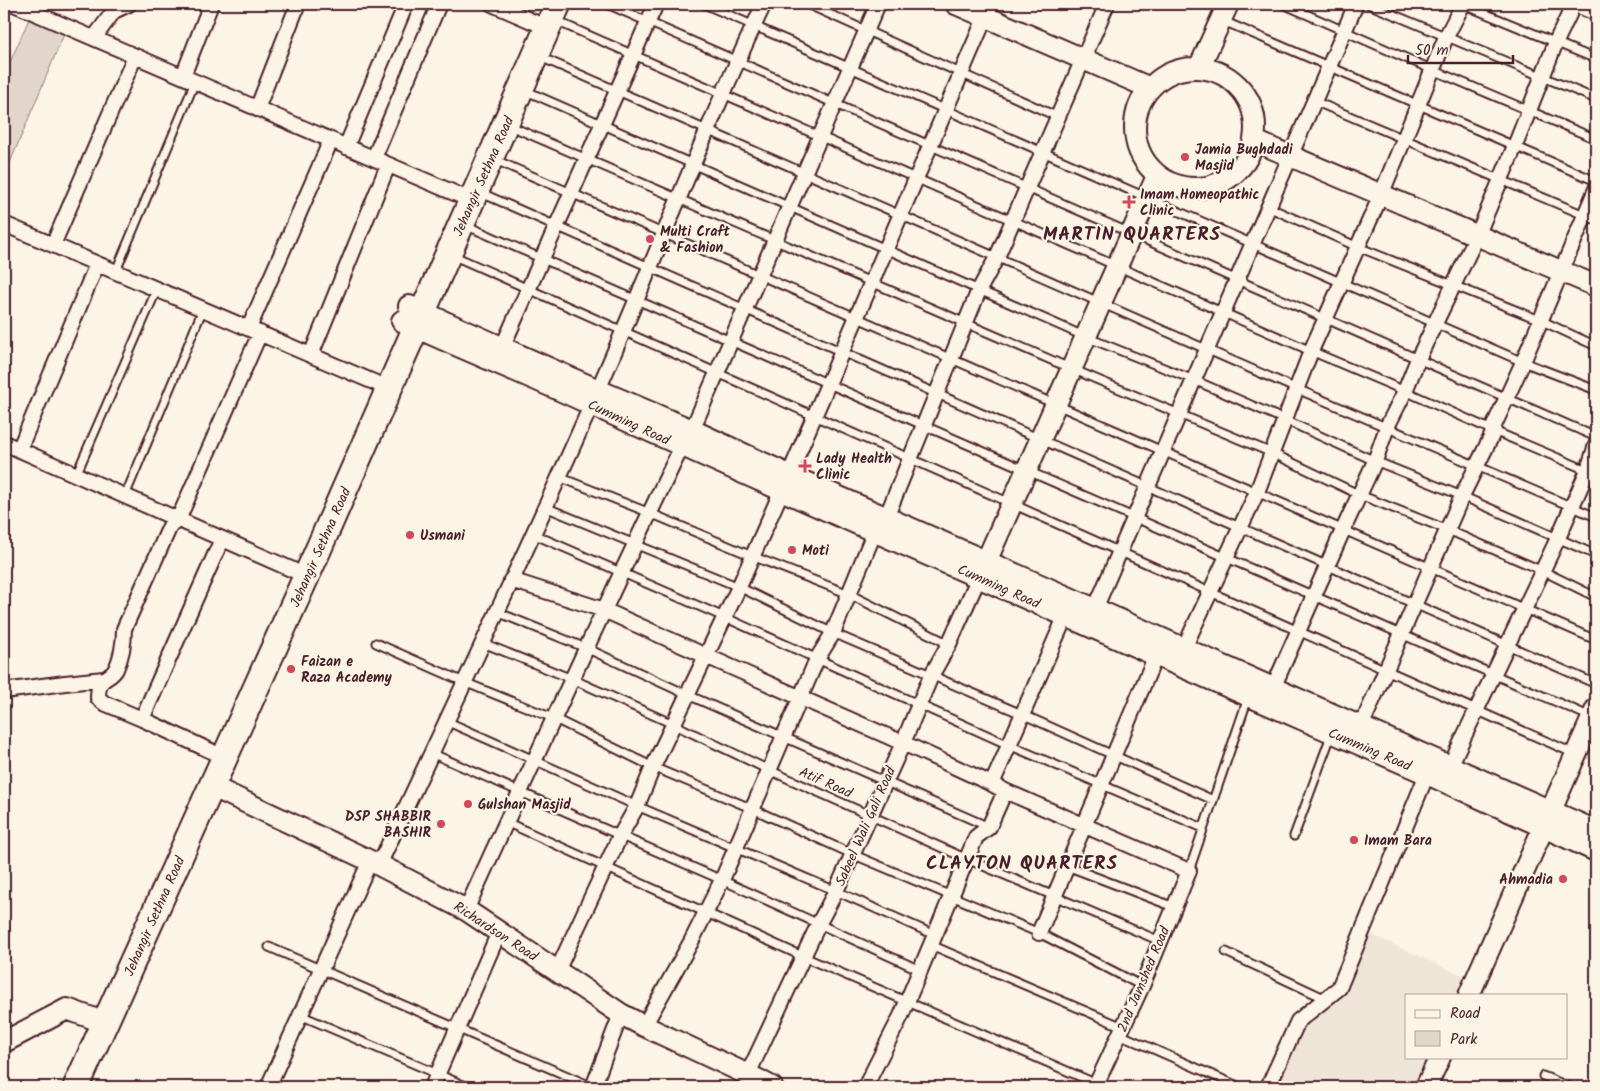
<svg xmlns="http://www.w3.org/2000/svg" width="1600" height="1091" font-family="Kalam,sans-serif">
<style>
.built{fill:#eee5d7}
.green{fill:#e2d5ca;stroke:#967a7a}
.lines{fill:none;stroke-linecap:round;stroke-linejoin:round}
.lane-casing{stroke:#4a1f2b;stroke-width:11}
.street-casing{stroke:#4a1f2b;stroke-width:18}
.secondary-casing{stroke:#4a1f2b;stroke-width:24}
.highway-casing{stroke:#4a1f2b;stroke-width:29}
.lane{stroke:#fcf5e5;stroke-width:7}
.street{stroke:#fcf5e5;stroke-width:14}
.secondary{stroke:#fcf5e5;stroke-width:20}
.highway{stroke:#fcf5e5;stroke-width:25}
.poi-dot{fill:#d1495b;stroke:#fcf5e5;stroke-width:2}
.labels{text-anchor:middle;stroke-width:4.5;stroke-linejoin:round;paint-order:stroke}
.poi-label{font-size:14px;font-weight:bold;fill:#4a1f2b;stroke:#fcf5e5;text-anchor:start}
.street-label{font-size:14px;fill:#4a1f2b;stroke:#fcf5e5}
.district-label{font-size:19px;font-weight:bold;letter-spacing:1px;fill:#4a1f2b;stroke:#fcf5e5}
</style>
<rect width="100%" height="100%" fill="#fcf5e5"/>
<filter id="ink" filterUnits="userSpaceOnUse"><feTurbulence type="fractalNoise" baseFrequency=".02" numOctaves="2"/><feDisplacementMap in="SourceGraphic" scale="10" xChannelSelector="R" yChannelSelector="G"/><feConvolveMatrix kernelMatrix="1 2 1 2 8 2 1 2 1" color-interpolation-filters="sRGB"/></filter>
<g filter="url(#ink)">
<!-- built -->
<path class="built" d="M1363,931l112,50 -6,14h-63v62h34l-14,30h-150l33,-75 30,-24z"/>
<!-- green -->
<path class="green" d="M32,12l35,15 -63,150v-101z"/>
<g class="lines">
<!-- lane casing -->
<g class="lane-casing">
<path id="lane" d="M607,4l989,433
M704,4l819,358 73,28
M807,4l251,113
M1283,4l150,66 163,69
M1368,4l228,95
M1462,4l134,55
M1565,4l31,13
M1221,20l375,161
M556,21l755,330 94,40 89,40 102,43
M538,56l759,333 299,128
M524,90l562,247 108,43 91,40 90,41 87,35 134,59
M1314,101l282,119
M508,125l564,244 200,84 88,42 88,35 95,41 53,26
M493,159l1103,481
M479,192l1117,492
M1268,207l90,40 182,73 56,26
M465,225l1126,492
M452,255l1123,499
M116,271l79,-189
M76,475l81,-186
M559,477l91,36 102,43 97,38 100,50
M125,496l78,-187
M545,507l194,80 94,46 191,82 189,85
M533,534l191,83 285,128 194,83
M497,612l89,36 102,47 301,132
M376,643l88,39 89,36 100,49 100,42 99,45 187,79 103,53
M483,643l89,36 101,45 96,46 198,89 193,82
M446,721l88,39 103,46 199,85 99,44
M431,753l291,127 198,90
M506,822l298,135 300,130
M1294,836l38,-103
M1067,866l107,41
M1189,871l59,-173
M931,945l192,82
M269,947l324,140
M1226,952l100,47
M300,1015l168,72
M1119,1034l121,53
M1543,1076l27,11"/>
</g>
<!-- street casing -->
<g class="street-casing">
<path id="street" d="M14,4l445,191
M492,4l42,18
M94,38l20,-27 15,-7
M183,76l28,-72
M257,109l41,-105
M346,147l60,-143
M374,158l65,-154
M4,224l372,159
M53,245l82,-189
M249,328l82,-188
M502,348l154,-344
M311,355l77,-190
M4,443l289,127
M19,450l78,-186
M789,475l202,-471
M886,518l93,-228 18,-33 110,-253
M511,580l93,30 102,46 197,87 89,41
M1095,609l261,-605
M1184,648l73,-156 54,-141 70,-156 65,-158 17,-33
M1273,688l70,-158 32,-69 12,-34 18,-36 13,-32 59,-123 38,-90 41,-104 18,-38
M4,691l61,-8 39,-4
M142,719l80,-180
M1361,727l101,-231 32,-65 -2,-1 31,-68 73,-173
M211,751l-69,-32 -38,-16 -6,-5c0,-24 11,-16 18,-29 6,-13 8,-26 8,-40l46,-103 8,-6 82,-187
M1450,766l108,-228 30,-68 8,-25
M1005,791l184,80 -47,115 -47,101
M379,865c75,-160 151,-320 222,-482 55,-126 104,-255 163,-379
M466,910c71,-155 141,-310 216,-464l10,-16 186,-426
M1039,933l117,-278
M557,971l63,-135 17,-30 16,-39 86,-180 43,-97
M644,1026l47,-84 31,-62 95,-221 16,-26 41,-100
M748,1074l71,-151 17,-32 67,-148 28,-67 18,-32 30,-67
M268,1087l102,-226
M432,1087l67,-155
M593,1087l28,-73
M865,1087l36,-71 75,-179 13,-10 16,-36 -13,-7 74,-169
M1268,1087l30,-66 41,-33 88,-214"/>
</g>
<!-- secondary casing -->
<g class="secondary-casing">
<path id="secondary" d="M956,4l194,84
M1135 128a60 60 0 1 1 120 0a60 60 0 1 1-120 0Z
M1199,68l29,-64
M1255,141l341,145
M409,306l189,84 94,40 97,45 306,134 501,222
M402,321c64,30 129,55 192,85 275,125 552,245 829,366 58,26 115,53 173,79
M981,573l176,-397
M213,787l166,78 87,45 155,104 23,12 113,53 15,8
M1469,995l127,-286
M4,1042l63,-33 25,9
M1426,1087l14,-30"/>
</g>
<!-- highway casing -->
<g class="highway-casing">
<path id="highway" d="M76,1087l239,-530 243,-553"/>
</g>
<!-- lane -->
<use href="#lane" class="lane"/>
<!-- street -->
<use href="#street" class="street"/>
<!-- secondary -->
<use href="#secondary" class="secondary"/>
<!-- highway -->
<use href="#highway" class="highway"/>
</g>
</g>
<!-- markers -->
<g class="poi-dot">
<circle cx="1185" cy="157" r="5"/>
<path d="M1126.5 194.5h5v5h5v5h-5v5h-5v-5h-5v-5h5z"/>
<circle cx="650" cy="239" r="5"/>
<path d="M802.5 458.5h5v5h5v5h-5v5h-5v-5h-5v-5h5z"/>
<circle cx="410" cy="535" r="5"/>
<circle cx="792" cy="550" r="5"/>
<circle cx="291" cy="669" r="5"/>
<circle cx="468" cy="804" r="5"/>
<circle cx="441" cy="824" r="5"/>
<circle cx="1354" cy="840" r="5"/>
<circle cx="1563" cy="879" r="5"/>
</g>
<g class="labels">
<!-- poi labels -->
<g class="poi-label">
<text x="1195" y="154">Jamia Bughdadi<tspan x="1195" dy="16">Masjid</tspan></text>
<text x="1140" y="199">Imam Homeopathic<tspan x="1140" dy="16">Clinic</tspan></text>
<text x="660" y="236">Multi Craft<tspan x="660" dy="16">&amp; Fashion</tspan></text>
<text x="816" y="463">Lady Health<tspan x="816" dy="16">Clinic</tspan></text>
<text x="420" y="540">Usmani</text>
<text x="802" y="555">Moti</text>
<text x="301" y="666">Faizan e<tspan x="301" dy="16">Raza Academy</tspan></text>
<text x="478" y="809">Gulshan Masjid</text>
<text x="431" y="821" text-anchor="end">DSP SHABBIR<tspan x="431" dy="16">BASHIR</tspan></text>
<text x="1364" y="845">Imam Bara</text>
<text x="1553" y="884" text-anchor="end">Ahmadia</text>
</g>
<!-- street labels -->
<g class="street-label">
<text transform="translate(483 176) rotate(-66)" y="5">Jehangir Sethna Road</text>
<text transform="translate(629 422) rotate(25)" y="5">Cumming Road</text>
<text transform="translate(320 547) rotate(-66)" y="5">Jehangir Sethna Road</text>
<text transform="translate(999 586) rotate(24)" y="5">Cumming Road</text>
<text transform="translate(1370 749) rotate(23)" y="5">Cumming Road</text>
<text transform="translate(826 782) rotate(24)" y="5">Atif Road</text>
<text transform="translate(865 826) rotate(-66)" y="5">Sabeel Wali Gali Road</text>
<text transform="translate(154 916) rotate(-66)" y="5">Jehangir Sethna Road</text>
<text transform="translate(496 931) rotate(33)" y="5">Richardson Road</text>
<text transform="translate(1143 979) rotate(-67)" y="5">2nd Jamshed Road</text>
</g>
<!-- district labels -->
<g class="district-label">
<text x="1132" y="240">MARTIN QUARTERS</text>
<text x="1022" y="869">CLAYTON QUARTERS</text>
</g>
</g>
<!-- margin -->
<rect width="1600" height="1091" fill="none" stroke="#fcf5e5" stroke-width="20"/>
<rect x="10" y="10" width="1580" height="1071" fill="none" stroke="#4a1f2b" stroke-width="2" filter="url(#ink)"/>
<!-- legend -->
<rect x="1405" y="994" width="162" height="65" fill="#fcf5e5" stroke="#b59f9b"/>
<rect x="1415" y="1010" width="25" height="8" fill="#fcf5e5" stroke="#b59f9b"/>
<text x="1450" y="1018" font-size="15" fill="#4a1f2b">Road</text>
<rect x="1415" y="1031" width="25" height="15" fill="#e2d5ca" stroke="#b59f9b"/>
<text x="1450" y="1044" font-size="15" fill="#4a1f2b">Park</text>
<!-- scale -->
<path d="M1408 55v8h105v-8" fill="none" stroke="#4a1f2b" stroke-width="2.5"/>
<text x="1415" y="55" font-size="15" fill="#4a1f2b" stroke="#fcf5e5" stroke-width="4" paint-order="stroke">50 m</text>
</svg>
